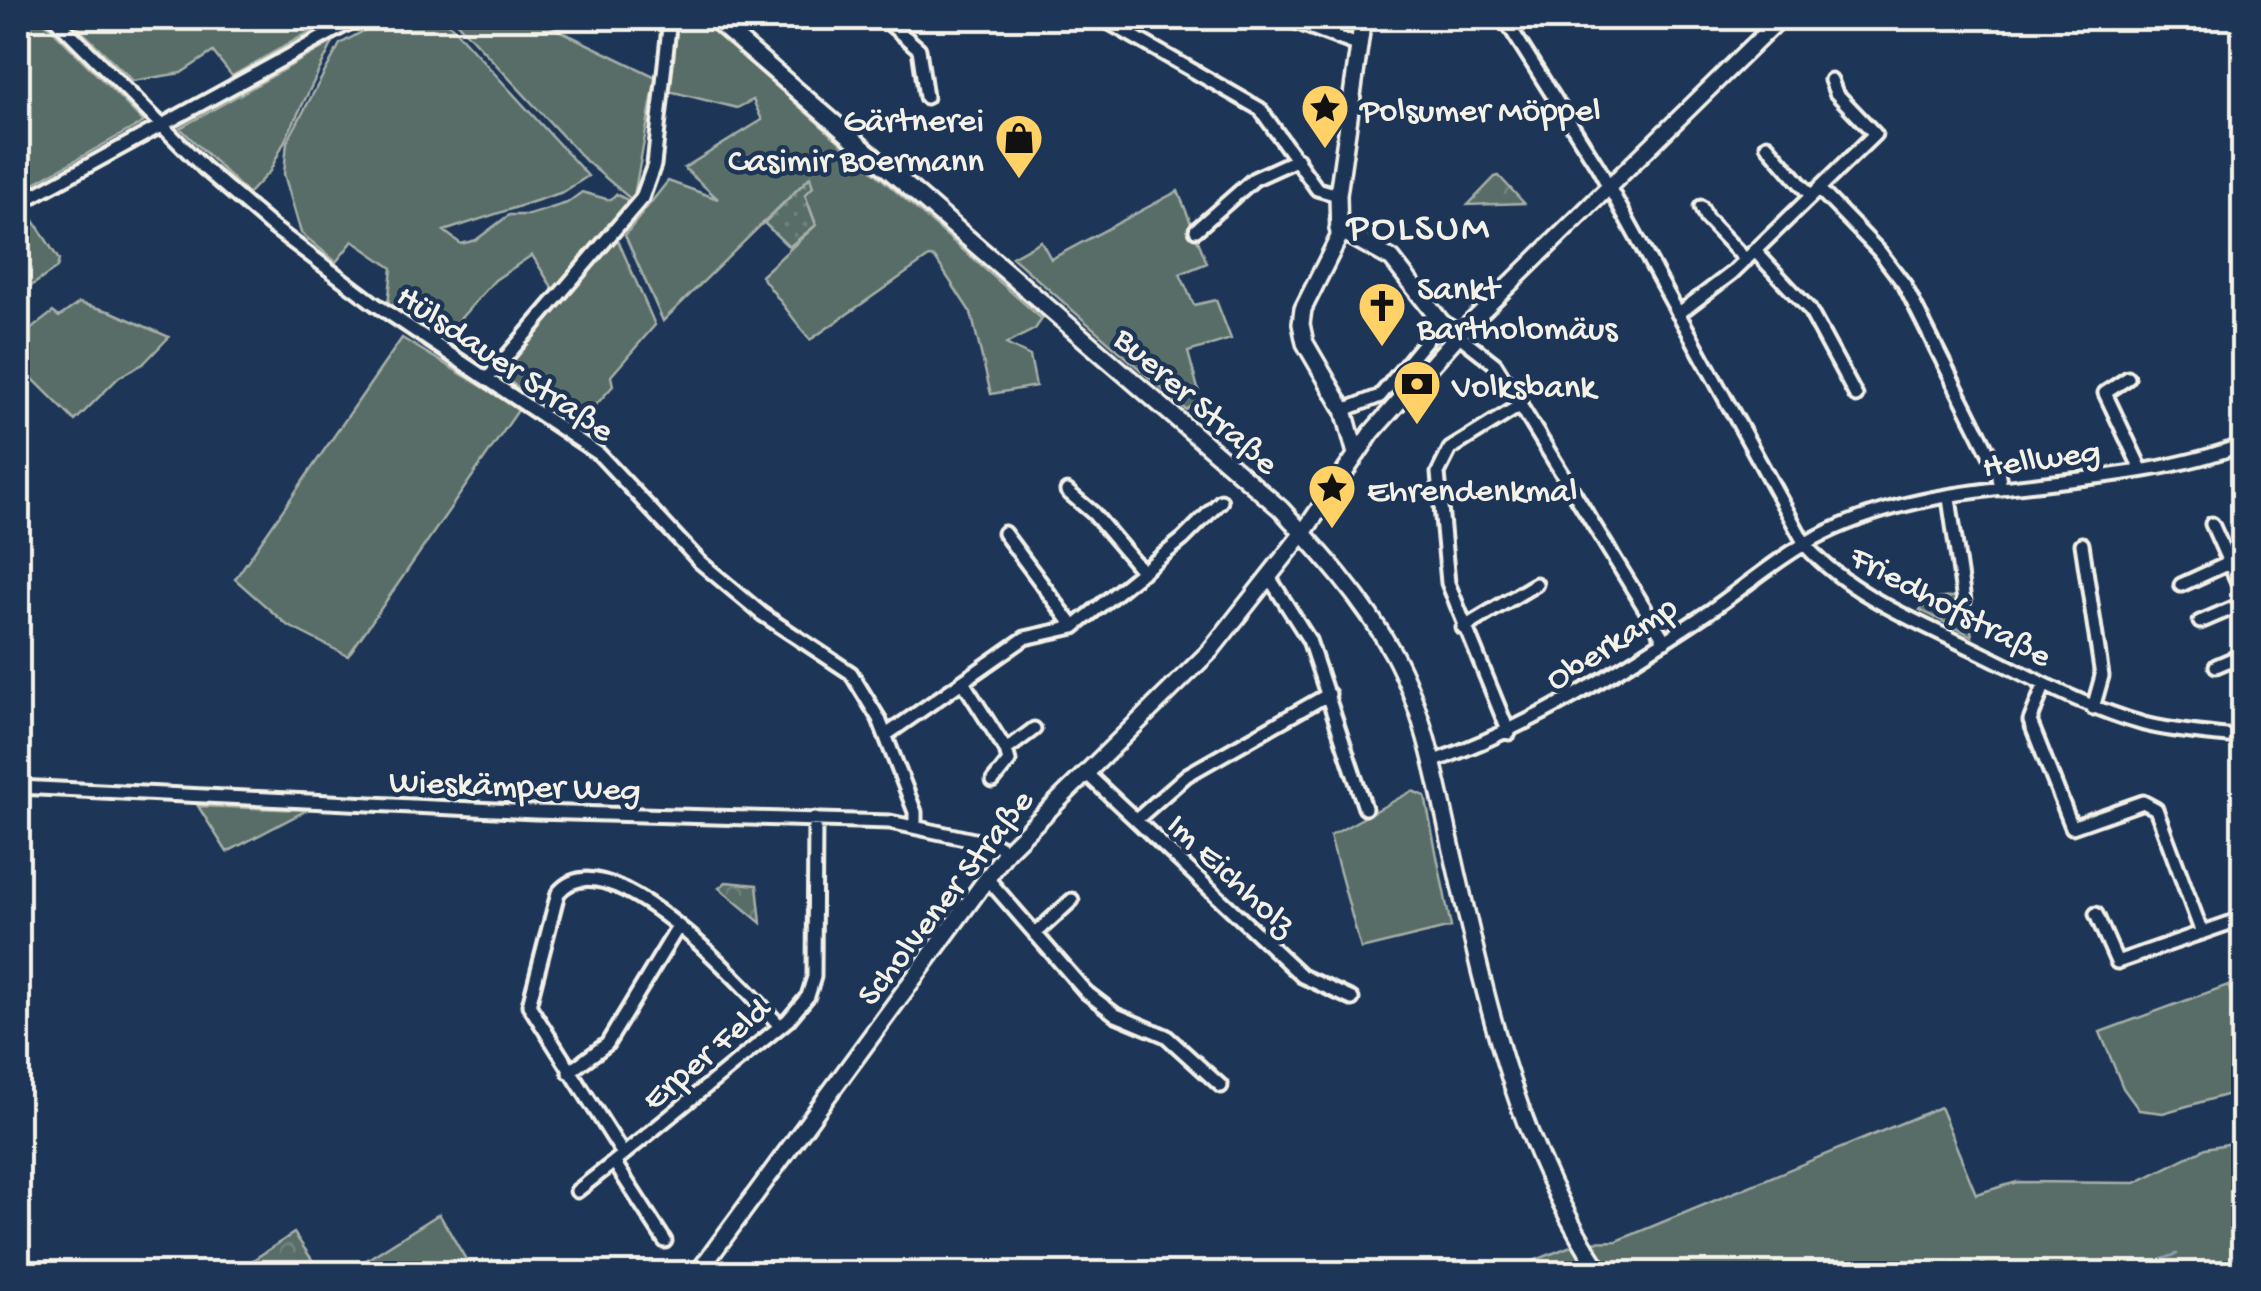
<svg xmlns="http://www.w3.org/2000/svg" width="2261" height="1291" font-family="'Gochi Hand',sans-serif">
<style>
.grass{fill:#596d68;stroke:#a6afa8;stroke-width:2.5}
.forest{fill:url(#forest-crowns);stroke:#a6afa8;stroke-width:2.5}
.garden{fill:url(#garden-dots);stroke:#a6afa8;stroke-width:2.5}
.lines{fill:none;stroke-linecap:round;stroke-linejoin:round}
.stream{stroke:#8b9eb0;stroke-width:2.5}
.minor-casing{stroke:#f4f1e8;stroke-width:19}
.tertiary-casing{stroke:#f4f1e8;stroke-width:21}
.secondary-casing{stroke:#f4f1e8;stroke-width:22}
.minor{stroke:#1d3557;stroke-width:11}
.tertiary{stroke:#1d3557;stroke-width:14}
.secondary{stroke:#1d3557;stroke-width:15}
.labels{text-anchor:middle;stroke-width:9;stroke-linejoin:round;paint-order:stroke}
.poi-label{font-size:35px;fill:#f4f1e8;stroke:#1d3557;text-anchor:start}
.street-label{font-size:35px;fill:#f4f1e8;stroke:#1d3557}
.quarter-label{font-size:40px;letter-spacing:2.5px;fill:#f4f1e8;stroke:#1d3557}
</style>
<defs>
<pattern id="forest-crowns" width="20" height="18" patternUnits="userSpaceOnUse" patternTransform="scale(2.5)"><rect width="20" height="18" fill="#596d68"/><path d="M2 6a3 3 0 1 1 6 0M12 15a3 3 0 1 1 6 0" fill="none" stroke="#71827e"/></pattern>
<pattern id="garden-dots" width="8" height="8" patternUnits="userSpaceOnUse" patternTransform="scale(2.5)"><rect width="8" height="8" fill="#596d68"/><path d="M2 2h.1M6 6h.1" fill="none" stroke="#71827e" stroke-width="1.8" stroke-linecap="round"/></pattern>
</defs>
<rect width="100%" height="100%" fill="#1d3557"/>
<filter id="ink" filterUnits="userSpaceOnUse"><feTurbulence type="fractalNoise" baseFrequency=".01" numOctaves="2"/><feDisplacementMap in="SourceGraphic" scale="20" xChannelSelector="R" yChannelSelector="G"/><feConvolveMatrix kernelMatrix="1 2 1 2 8 2 1 2 1" color-interpolation-filters="sRGB"/></filter>
<g filter="url(#ink)">
<!-- grass -->
<path class="grass" d="M18,18h23l103,104 -126,70z
M68,18h266l-102,58 -19,-24 -32,21 -48,8z
M387,18h57l144,158 -25,16 -119,39 17,13 15,-4 33,-25h20l38,-12 15,-11 28,8 6,-6 13,7 -74,91 -23,-37 -37,25 -52,58 -55,-33 4,-37 -39,-27 -17,21 -35,-29 -17,-59 3,-32 53,-98z
M453,18h110l-11,9 104,50 -23,124 -47,-40z
M676,18h22l344,301 -7,10 -29,15 24,12 6,30 -45,8 -20,-81 -36,-55 -6,-1 -119,83 -49,-64 55,-51 -11,-30 5,-18 -147,144 -38,-86 43,-54 50,18 -34,-31 78,-48 -9,-20 -16,8 -68,-17z
M333,42l-63,129 -22,23 -68,-66z
M1178,191l29,72 -27,11 14,31 22,-5 15,39 -43,13 13,48 -15,10 -174,-153 29,-16 10,18z
M26,208l33,52 -2,8 -39,27v-82z
M617,238l38,87 -44,51 2,10 -38,42 -69,-49 -2,-8z
M79,303l33,9 57,25 -26,27 -24,13 -44,44 -57,-57v-25l35,-27 6,5z
M402,338l117,71 -171,247 -61,-31 -52,-46z
M1412,791l13,5 26,131 -90,22 -31,-113z
M198,806l109,4 -80,42z
M2228,985l15,44v61l-80,23 -24,-3 -16,-22 -23,-56z
M1940,1107l36,87 41,-12 118,1 71,-35 37,-7 1,129 -4,3 -739,1 80,-32 36,-1z
M439,1214l35,59h-124l-1,-2z"/>
<!-- forest -->
<path class="forest" d="M1499,176l25,27 -56,2 27,-28z
M1958,596l1,16 10,5 3,19 -52,-26 10,-10z
M726,882l31,3 4,38 -42,-35z
M294,1233l27,40h-88z"/>
<!-- garden -->
<path class="garden" d="M810,177l3,10 -8,8 11,30 -27,22 -25,-24z"/>
<g class="lines">
<!-- stream -->
<path class="stream" d="M1841,1274l69,-12 38,7 7,-6 7,11
M1965,1274l19,-11 5,11
M2120,1274l57,-20"/>
<!-- minor casing -->
<g class="minor-casing">
<path id="minor" d="M55,18l149,150 66,57 105,79 224,150 101,108 62,52 89,59 28,46 36,93v14
M883,18l36,31 7,48
M1101,18l159,91 57,80 21,6
M1285,18l75,28
M1504,18l94,149 208,379c45,49 110,75 169,104 56,27 109,57 169,74 32,8 67,10 100,14
M1767,145l44,51
M1819,189l60,62 25,33 94,187 3,18
M18,204l340,-186
M1701,207l5,11 40,42
M1196,230l58,-51 44,-20
M1755,251l54,58 47,87
M1678,314l54,-41 143,-139 -39,-41 -5,-13
M1458,335l37,29 170,277
M489,377l153,-179 12,-33 16,-147
M2128,378l-23,15 36,76
M1344,410l36,-14 61,-74
M1067,491l26,22 50,59
M1949,498l15,103
M2212,524l32,72
M1004,533l70,94
M2082,544l20,132 -9,32
M1269,577l40,63 56,168
M2181,585l48,-22
M2200,622l44,-19
M1463,628l73,-44
M2216,666l28,-12
M963,682l43,68 3,11 -16,20
M2044,686l-14,35 42,106 71,-25 13,7 46,124
M1509,733l-61,-150 -10,-110 12,-24 71,-44
M886,735l139,-97 49,-11 109,-88 38,-38
M1006,750l28,-21
M1432,762c101,-36 189,-92 278,-151 36,-25 74,-58 113,-77 130,-64 286,-38 421,-90
M1086,773l216,203 50,23
M18,787l517,25 355,10 107,23 10,6
M1136,820l51,-45 142,-81
M986,877l100,115 30,23 50,21 55,50
M2096,914l21,48 127,-44
M1035,934l37,-34
M569,1072l38,-28 71,-117
M623,1154l-94,-149 29,-112c49,-60 188,95 222,133
M577,1191l37,-29
M665,1241l-51,-79 174,-142 20,-24 6,-19 1,-158"/>
</g>
<!-- tertiary casing -->
<g class="tertiary-casing">
<path id="tertiary" d="M1458,335l323,-317"/>
</g>
<!-- secondary casing -->
<g class="secondary-casing">
<path id="secondary" d="M713,18l568,491c41,45 82,90 112,144 34,63 46,140 62,210 33,146 63,284 147,411
M1356,454l-12,-44 -39,-67 -4,-19 2,-15 36,-72 -1,-42 25,-177
M697,1274l310,-423 203,-200 93,-118 69,-101 86,-97 -17,-13 -49,-63 -54,-30"/>
</g>
<!-- minor -->
<use href="#minor" class="minor"/>
<!-- tertiary -->
<use href="#tertiary" class="tertiary"/>
<!-- secondary -->
<use href="#secondary" class="secondary"/>
</g>
</g>
<!-- icons -->
<defs>
<g id="sight-pin" transform="scale(2.5)"><path d="M0 17L-7.5 6A9.5 9.5 0 1 1 7.5 6Z" fill="#ffd166" stroke="#1d3557"/><path d="M0-6L1.8-2.2L6-1.7L2.9 1.2L3.7 5.4L0 3.3L-3.7 5.4L-2.9 1.2L-6-1.7L-1.8-2.2Z" fill="#111"/></g>
<g id="shop-pin" transform="scale(2.5)"><path d="M0 17L-7.5 6A9.5 9.5 0 1 1 7.5 6Z" fill="#ffd166" stroke="#1d3557"/><path d="M-5-2.5h2.3a2.7 3.5 0 0 1 5.4 0H5L5.5 6h-11ZM-1.5-2.5h3a1.5 2.3 0 0 0-3 0Z" fill="#111"/></g>
<g id="church-pin" transform="scale(2.5)"><path d="M0 17L-7.5 6A9.5 9.5 0 1 1 7.5 6Z" fill="#ffd166" stroke="#1d3557"/><path d="M-1.2-6h2.4v3.5h3.3v2.4h-3.3V6h-2.4V-.1h-3.3v-2.4h3.3Z" fill="#111"/></g>
<g id="bank-pin" transform="scale(2.5)"><path d="M0 17L-7.5 6A9.5 9.5 0 1 1 7.5 6Z" fill="#ffd166" stroke="#1d3557"/><path d="M-6-4H6V4H-6ZM0-2.3a2.3 2.3 0 1 0 0 4.6a2.3 2.3 0 1 0 0-4.6Z" fill="#111"/></g>
</defs>
<g fill-rule="evenodd">
<use href="#sight-pin" x="1325" y="108"/>
<use href="#shop-pin" x="1019" y="138"/>
<use href="#church-pin" x="1382" y="306"/>
<use href="#bank-pin" x="1417" y="384"/>
<use href="#sight-pin" x="1332" y="488"/>
</g>
<g class="labels">
<!-- poi labels -->
<g class="poi-label">
<text x="1360" y="120">Polsumer Möppel</text>
<text x="984" y="130" text-anchor="end">Gärtnerei<tspan x="984" dy="40">Casimir Boermann</tspan></text>
<text x="1417" y="298">Sankt<tspan x="1417" dy="40">Bartholomäus</tspan></text>
<text x="1452" y="396">Volksbank</text>
<text x="1367" y="500">Ehrendenkmal</text>
</g>
<!-- street labels -->
<g class="street-label">
<text transform="translate(507 361) rotate(34)" y="12">Hülsdauer Straße</text>
<text transform="translate(1198 399) rotate(41)" y="12">Buerer Straße</text>
<text transform="translate(2041 456) rotate(-8)" y="12">Hellweg</text>
<text transform="translate(1952 604) rotate(28)" y="12">Friedhofstraße</text>
<text transform="translate(1610 641) rotate(-32)" y="12">Oberkamp</text>
<text transform="translate(515 783) rotate(2)" y="12">Wieskämper Weg</text>
<text transform="translate(1233 873) rotate(43)" y="12">Im Eichholz</text>
<text transform="translate(943 896) rotate(-52)" y="12">Scholvener Straße</text>
<text transform="translate(704 1052) rotate(-40)" y="12">Erper Feld</text>
</g>
<!-- quarter labels -->
<g class="quarter-label">
<text x="1419" y="238">POLSUM</text>
</g>
</g>
<!-- margin -->
<rect width="2261" height="1291" fill="none" stroke="#1d3557" stroke-width="60"/>
<rect x="30" y="30" width="2201" height="1231" fill="none" stroke="#f4f1e8" stroke-width="4" filter="url(#ink)"/>
</svg>
